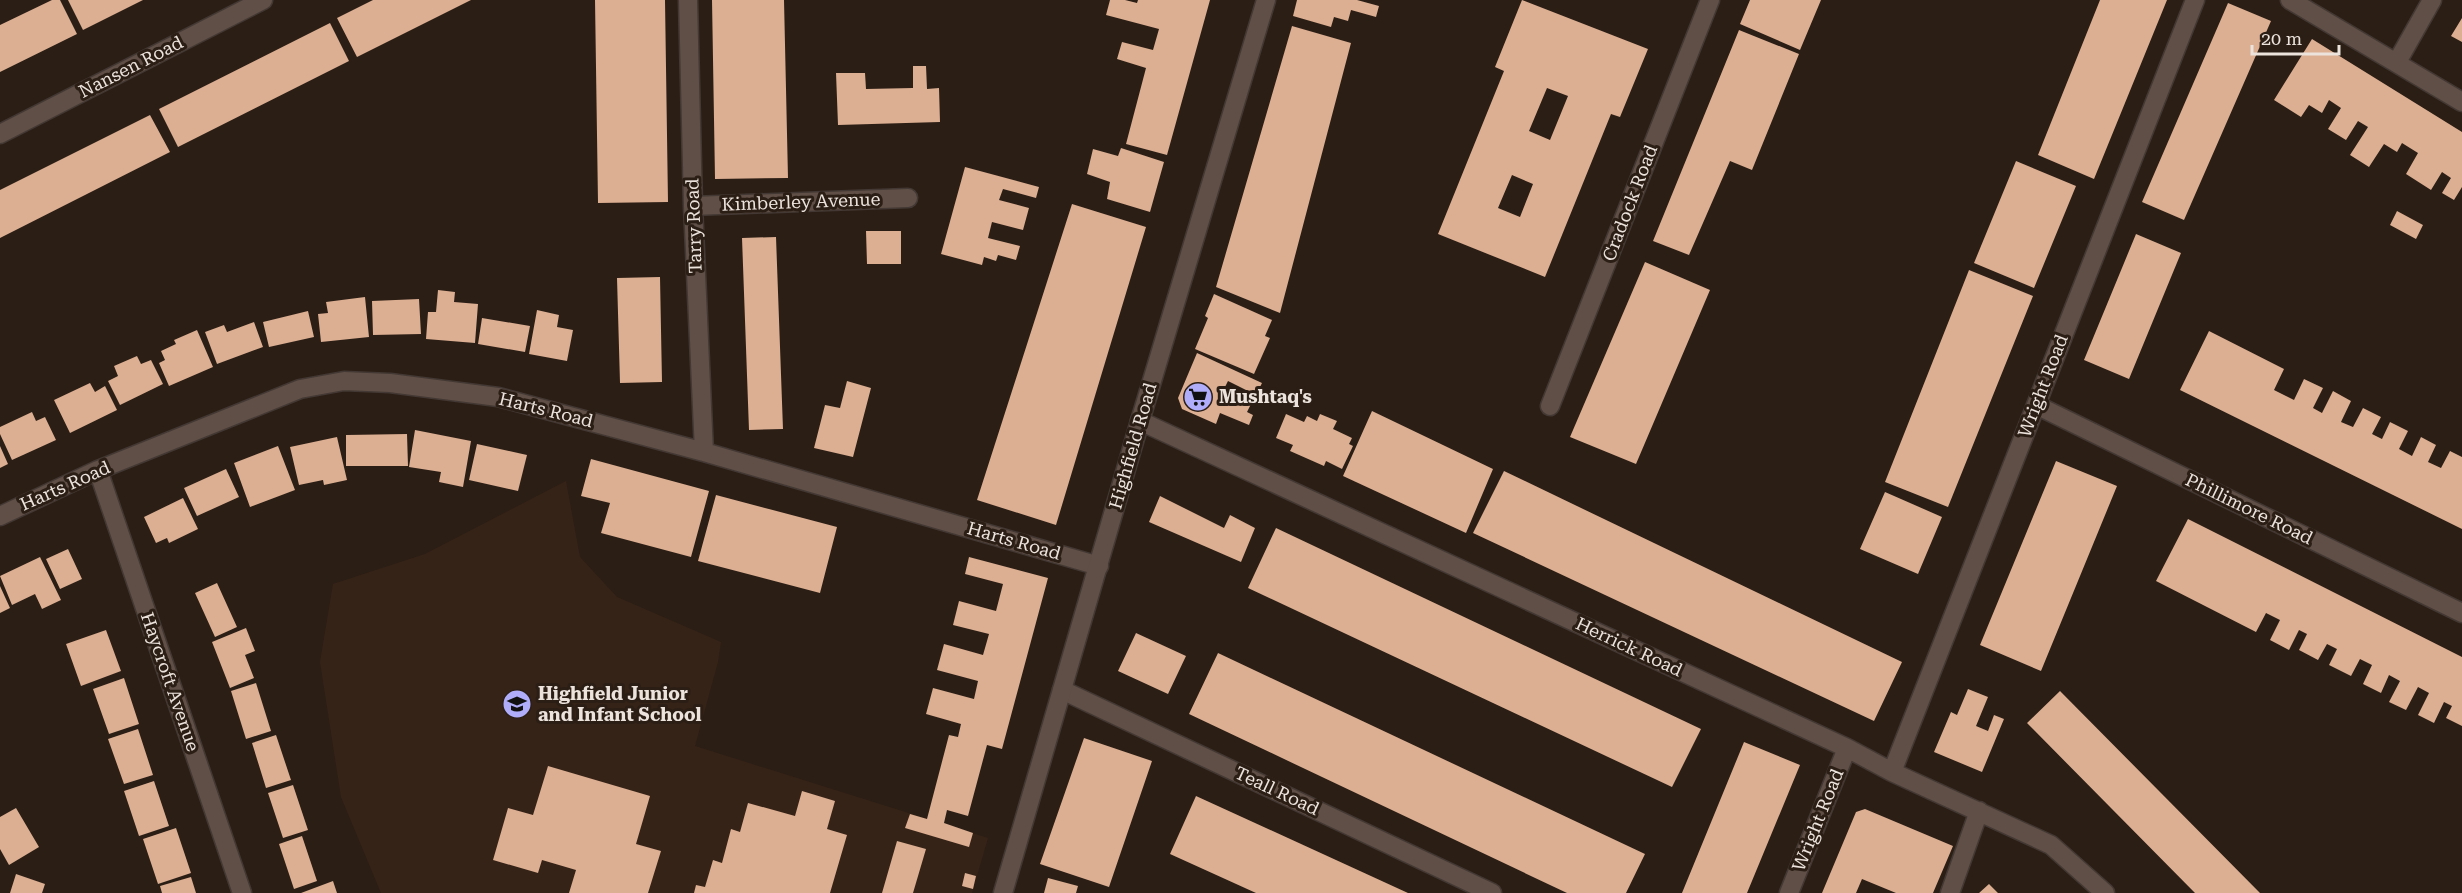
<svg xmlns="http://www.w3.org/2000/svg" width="2462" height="893" font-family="'Roboto Serif',serif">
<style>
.built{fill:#362317}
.building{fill:#dcae92;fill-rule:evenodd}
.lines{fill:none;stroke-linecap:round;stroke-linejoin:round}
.street-casing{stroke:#433833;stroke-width:21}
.secondary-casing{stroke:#433833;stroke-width:21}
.street{stroke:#5f4f46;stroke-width:18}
.secondary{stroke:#5f4f46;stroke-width:18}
.labels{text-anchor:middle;stroke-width:6;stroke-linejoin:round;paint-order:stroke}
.street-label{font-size:18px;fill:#ece3dd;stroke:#2b1e15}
.poi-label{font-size:18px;font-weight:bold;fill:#ece3dd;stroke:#2b1e15;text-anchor:start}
</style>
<rect width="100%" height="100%" fill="#2b1e15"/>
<!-- built -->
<path class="built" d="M566,481l14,76 37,40 104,45 -3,20 -23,84 293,92 -16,55h-591l-40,-96 -21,-135 13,-78 92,-30z"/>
<!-- building -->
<path class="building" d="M52,0h8l17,34 -77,38v-47z
M68,0h75l-60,30z
M373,0h98l-114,57 -20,-39z
M595,0h70l3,202 -70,1z
M712,0h72l4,178 -73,1z
M1110,0h15l12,3 1,-3h72l-43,155 -41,-11 20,-76 -29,-9 5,-17 31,8 6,-21 -53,-14z
M1297,0h60l22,6 -3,11 -25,-7 -3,11 -14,-4 -3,10 -38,-11z
M1522,0l126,49 -28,68 -9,-3 -66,163 -107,-43 66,-163 -9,-4zM1547,88l21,8 -18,44 -21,-9zM1512,175l21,9 -13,33 -22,-9z
M1750,0h71l-21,50 -60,-26z
M2100,0h67l-73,179 -56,-24z
M2228,3l43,18 -87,199 -42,-18z
M2462,18v24l-11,-6z
M330,23l19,38 -171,86 -19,-38z
M1292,26l59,17 -71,270 -64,-26z
M1739,30l60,24 -47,116 -22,-9 -41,94 -36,-14z
M2312,39l150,93v55l-8,13 -12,-7 9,-15 -9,-6 -11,18 -25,-16 12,-21 -16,-10 -5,9 -13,-8 -15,23 -19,-12 18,-28 -10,-6 -12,19 -18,-11 13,-21 -12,-8 -7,13 -13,-8 -8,12 -27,-17z
M913,66h13l1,23 12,-1 1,34 -102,3 -2,-52h29l1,16 47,-1z
M150,115l20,37 -170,86v-48z
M1121,148l43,14 -14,50 -43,-13 3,-17 -23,-8 6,-25 25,7z
M2016,161l60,25 -42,102 -60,-25z
M965,167l74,20 -3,11 -33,-9 -4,11 30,8 -6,22 -31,-8 -4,16 32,8 -4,14 -18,-5 -2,6 -12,-4 -2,8 -41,-11z
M1072,204l74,23 -90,298 -79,-25z
M2397,211l26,14 -7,14 -26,-14z
M866,231h35v33h-34z
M2136,234l45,19 -52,126 -45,-19z
M776,237l7,192 -34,1 -7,-192z
M1645,262l65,28 -74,174 -66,-27z
M1969,270l64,26 -85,211 -63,-25z
M660,277l2,105 -42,1 -3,-105z
M438,290l17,2 -1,10 24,2 -3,39 -49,-4 2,-27h8z
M1214,294l58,26 -7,16 5,2 -16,36 -59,-25 13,-31 -3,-2z
M365,297l4,40 -48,5 -3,-28 10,-1 -2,-11z
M419,299l2,35 -48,1 -1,-34z
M537,310l22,5 -2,12 16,3 -6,31 -38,-7z
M308,311l6,26 -45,10 -6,-25z
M482,318l48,8 -5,26 -47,-8z
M254,322l9,25 -46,17 -12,-32 19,-7 3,7z
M197,330l16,37 -44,19 -10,-23 6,-3 -4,-9 15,-7 -2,-4z
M2209,331l75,38 -10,21 20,10 10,-21 19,9 -10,20 9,5 11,-22 18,10 -10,21 12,5 10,-19 18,9 -9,17 10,5 8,-17 18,9 -9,18 13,7 9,-19 15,8 -8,17 13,6 9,-17 12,6v72l-282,-139z
M1197,353l65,30 -6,12 -28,-14 -4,8 28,13 -5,10 6,3 -4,10 -29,-12 -4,11 -34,-15 -4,-11z
M137,356l4,8 10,-4 12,24 -43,21 -12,-24 10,-5 -4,-10z
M847,381l24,7 -18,69 -39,-9 11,-43 15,3z
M90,383l5,9 10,-6 12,24 -47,23 -16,-33z
M1372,411l121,58 -27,64 -123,-57z
M32,412l4,9 9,-4 11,23 -44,20 -12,-26v-7z
M1286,414l18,8 3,-6 10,5 3,-7 17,7 -4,8 19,9 -3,6 4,2 -11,23 -16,-8 -2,5 -34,-15 3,-6 -17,-7z
M415,430l56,11 -8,46 -24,-5 2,-10 -32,-5z
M407,434l1,32h-62v-31z
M337,437l10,43 -23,5 -1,-5 -24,5 -9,-38z
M477,444l50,11 -9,36 -49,-11z
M0,446l8,18 -8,4z
M278,446l17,44 -45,17 -16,-44z
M591,459l118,32 -18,66 -90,-24 9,-30 -29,-7z
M2056,461l61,25 -76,185 -61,-26z
M226,469l13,28 -42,19 -13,-28z
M1504,471l398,191 -28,59 -401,-188z
M1885,492l57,25 -24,57 -58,-25z
M716,495l121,32 -17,66 -122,-32z
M1160,496l64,32 6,-13 25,13 -14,34 -92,-40z
M183,498l15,31 -29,14 -2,-5 -11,5 -12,-26z
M2188,519l274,138v69l-16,-8 6,-12 -8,-4 -10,21 -16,-8 11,-22 -11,-6 -12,23 -17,-8 11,-21 -11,-6 -8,18 -18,-9 9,-19 -12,-6 -9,17 -22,-11 8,-16 -10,-5 -9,16 -19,-10 8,-16 -8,-4 -10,20 -19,-10 10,-20 -14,-7 -10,19 -100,-51z
M1276,528l425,201 -29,58 -424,-199z
M68,549l14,30 -22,10 -14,-30z
M40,557l21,43 -19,9 -7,-15 -23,11 -12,-29z
M969,557l79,21 -46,171 -15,-4 -19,71 -21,-6 -3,13 29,10 -4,14 -64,-19 5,-14 17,5 22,-84 9,2 3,-13 -35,-10 7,-26 41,11 4,-18 -41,-11 7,-26 39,11 6,-21 -36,-9 6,-24 37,10 7,-27 -38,-10z
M217,583l20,44 -22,10 -20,-44z
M0,586l10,22 -10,5z
M246,628l9,23 -10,4 9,23 -24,10 -18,-46z
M106,630l15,41 -40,15 -15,-42z
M1136,633l50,23 -18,38 -50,-23z
M1218,653l427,201 -19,39h-59l-378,-179z
M124,678l15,46 -30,10 -16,-45z
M256,683l15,48 -25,8 -15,-48z
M1968,689l20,8 -12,29 12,5 6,-16 10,4 -22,53 -48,-20 17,-40 6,3z
M2060,691l200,202h-65l-168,-170z
M138,729l15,46 -29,9 -16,-45z
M276,735l15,45 -25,8 -14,-45z
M1084,738l68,23 -43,126 -69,-23z
M1744,742l56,23 -53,128h-65z
M548,766l102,30 -14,48 25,7 -13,42h-79l7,-23 -34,-10 -4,13 -45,-13 15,-52 25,7z
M154,781l15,45 -30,10 -15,-45z
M293,785l15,45 -25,8 -15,-45z
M802,791l33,10 -8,28 20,6 -17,58h-136l2,-8 9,2 8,-27 9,3 9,-34 9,3 8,-29 47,13z
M1196,796l212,97h-152l-86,-39z
M16,808l23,39 -30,18 -9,-16v-32z
M1865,809l88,37 -20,47h-37l-34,-14 -6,14h-34l34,-81z
M176,828l15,45 -33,11 -15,-45z
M302,836l15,45 -23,8 -15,-45z
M897,841l29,8 -13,44h-31z
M965,873l11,3 -3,13 -11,-3z
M16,874l29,10 -3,9h-32z
M191,877l5,16h-34l-2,-7z
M1048,878l30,8 -2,7h-32z
M333,881l4,12h-36z
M1989,884l9,9h-19z"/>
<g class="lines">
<!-- street casing -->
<g class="street-casing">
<path id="street" d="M688,0l5,206 11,246
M2290,0l172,102
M2397,62l35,-62
M0,134l263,-134
M693,206l215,-8
M2036,405l426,208
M1550,406l160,-406
M1140,421l707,327 45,24 159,73 54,48
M98,470l144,423
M0,516l98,-46 202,-81 44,-8 46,2 108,14 206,55 395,114
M1062,690l430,203
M1892,772l303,-772
M1789,893l58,-145
M1950,893l29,-82"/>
</g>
<!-- secondary casing -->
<g class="secondary-casing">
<path id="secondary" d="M1003,893l137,-472 126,-421"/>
</g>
<!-- street -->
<use href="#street" class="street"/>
<!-- secondary -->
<use href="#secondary" class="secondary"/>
</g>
<!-- icons -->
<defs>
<g id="supermarket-disc" transform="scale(1.5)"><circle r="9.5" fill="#b0aefa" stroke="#2b1e15"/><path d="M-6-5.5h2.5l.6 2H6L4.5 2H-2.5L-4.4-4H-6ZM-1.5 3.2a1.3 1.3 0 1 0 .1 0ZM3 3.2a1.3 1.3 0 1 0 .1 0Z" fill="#111"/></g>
<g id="school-disc" transform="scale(1.5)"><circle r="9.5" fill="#b0aefa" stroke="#2b1e15"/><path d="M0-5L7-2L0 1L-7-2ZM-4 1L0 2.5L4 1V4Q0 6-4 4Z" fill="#111"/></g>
</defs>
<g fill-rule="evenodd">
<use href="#supermarket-disc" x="1198" y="397"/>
<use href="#school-disc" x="517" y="704"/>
</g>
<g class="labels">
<!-- street labels -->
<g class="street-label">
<text transform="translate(131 67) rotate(-27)" y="6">Nansen Road</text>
<text transform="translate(801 202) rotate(-2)" y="6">Kimberley Avenue</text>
<text transform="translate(1630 203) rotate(-69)" y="6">Cradock Road</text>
<text transform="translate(694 226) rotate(-92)" y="6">Tarry Road</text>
<text transform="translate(2043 386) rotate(-69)" y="6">Wright Road</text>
<text transform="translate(546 410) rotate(14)" y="6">Harts Road</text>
<text transform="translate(1133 446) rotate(-74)" y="6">Highfield Road</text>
<text transform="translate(65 486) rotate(-24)" y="6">Harts Road</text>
<text transform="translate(2249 509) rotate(26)" y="6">Phillimore Road</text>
<text transform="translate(1014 541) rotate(16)" y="6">Harts Road</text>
<text transform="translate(1629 647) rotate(25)" y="6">Herrick Road</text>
<text transform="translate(170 682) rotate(71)" y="6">Haycroft Avenue</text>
<text transform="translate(1277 791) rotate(25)" y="6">Teall Road</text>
<text transform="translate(1818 820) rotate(-68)" y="6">Wright Road</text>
</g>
<!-- poi labels -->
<g class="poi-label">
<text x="1219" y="403">Mushtaq's</text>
<text x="538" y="700">Highfield Junior<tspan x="538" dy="21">and Infant School</tspan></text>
</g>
</g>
<!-- scale -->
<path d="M2252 45v9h87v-9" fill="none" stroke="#ece3dd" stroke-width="3"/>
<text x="2261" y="45" font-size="18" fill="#ece3dd" stroke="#2b1e15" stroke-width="4.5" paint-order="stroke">20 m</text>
</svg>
